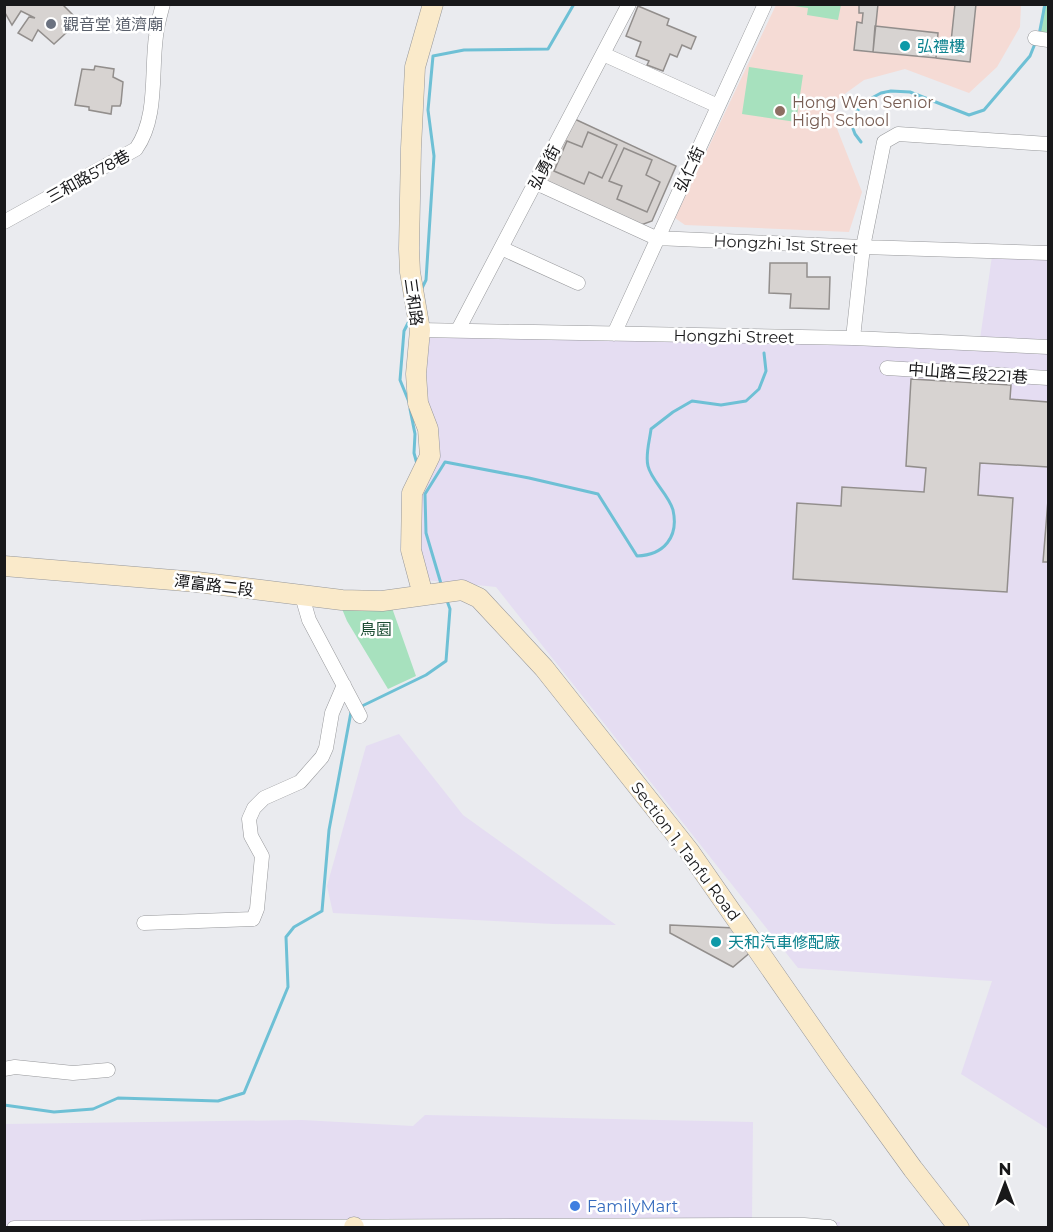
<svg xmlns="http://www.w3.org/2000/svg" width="1053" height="1232" font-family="Montserrat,'Noto Sans TC',sans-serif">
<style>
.industrial{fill:#e5ddf2}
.education{fill:#f5dbd5}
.green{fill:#a7e1be}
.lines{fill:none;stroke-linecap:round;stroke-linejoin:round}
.stream{stroke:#6ec0d5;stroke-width:3}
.building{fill:#d7d3d1;stroke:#928e8c;stroke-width:1.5}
.street-casing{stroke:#97989b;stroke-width:15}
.secondary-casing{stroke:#97989b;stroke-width:21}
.street{stroke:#fff;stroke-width:14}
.secondary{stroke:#faeaca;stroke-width:20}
.worship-dot{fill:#6b7280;stroke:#fff;stroke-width:2}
.culture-dot{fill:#0f9aa8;stroke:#fff;stroke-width:2}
.education-dot{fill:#8d6e63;stroke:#fff;stroke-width:2}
.shop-dot{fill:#3f7fe0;stroke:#fff;stroke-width:2}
.labels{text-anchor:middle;stroke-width:5;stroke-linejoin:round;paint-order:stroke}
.worship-label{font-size:16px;fill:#5b616d;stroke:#fff;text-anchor:start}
.culture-label{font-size:16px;fill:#0d838f;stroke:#fff;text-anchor:start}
.education-label{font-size:16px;fill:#785e54;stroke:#fff;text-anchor:start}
.street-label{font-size:16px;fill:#18181a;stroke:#fff}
.park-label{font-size:16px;fill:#1b4c33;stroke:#fff}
.shop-label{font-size:16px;fill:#366cbe;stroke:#fff;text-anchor:start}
</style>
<rect width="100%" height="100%" fill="#eaebef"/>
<!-- industrial -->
<path class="industrial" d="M992,256l56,3v870l-87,-55 31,-93 -194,-13 -302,-381 -70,-7 -12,-76 23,-54 -17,-70 5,-43 554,9z
M399,734l64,81 153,110 -63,-1 -220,-11 -6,-27 39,-140z
M425,1115l328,7 -1,98 88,2 -1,6h-834v-104l297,-4 111,6z"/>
<!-- education -->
<path class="education" d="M776,5h245l-1,22 -23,40 -28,26 -64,-24 -41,11 -29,21 -1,20 28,71 -13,40 -164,-7 -10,-7z"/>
<!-- green -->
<path class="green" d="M787,5l54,-1v1l-3,15 -31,-5 1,-7z
M1043,5h5v29l-8,-2z
M749,67l54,8 -7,47 -54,-8z
M340,604l51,1 25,71 -28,13 -41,-68z"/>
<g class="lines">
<!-- stream -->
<path class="stream" d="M1039,35l6,-31
M861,142l-6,-8 -3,-8 3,-13 13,-13 13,-7 10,-2 19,1 59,23 15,-5 46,-54 6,-15
M421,290l5,-10 8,-124 -6,-46 5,-54 31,-6 84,-1 26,-45
M409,402l-9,-22 4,-49 6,-12
M410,409l5,25 -1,19 3,11
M442,587l-16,-54 -1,-39 20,-32 84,16 69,16 39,62c27,-1 42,-19 36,-46 -4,-15 -22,-30 -25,-44 -3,-11 2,-27 3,-37l22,-17 19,-11 29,4 25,-4 13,-12 7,-18 -2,-18
M360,707l66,-32 20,-14 4,-52 -4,-11
M4,1105l50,7 39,-3 25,-11 100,3 26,-8 44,-106 -2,-50 8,-10 28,-16 7,-81 22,-118"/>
</g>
<!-- building -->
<path class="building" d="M4,4h58l17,17 -25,23 -16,-14 -6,11 -14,-8 11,-16 6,1 -14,-7 -9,14 -8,-14z
M859,4h19l-5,48 -19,-2 3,-28 5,1 1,-10h-4z
M955,4h21l-6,58 -34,-4 1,-18 14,2z
M638,6l31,13 -2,6 29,12 -5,12 -9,-4 -5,12 -7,-3 -7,17 -16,-6 2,-4 -13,-5 5,-14 -15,-6z
M875,26l63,7 -2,25 -63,-6z
M95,66l19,3 -1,8 10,5 -2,21 -1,3h-8l-1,8 -22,-4v-3l-14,-2 7,-36 12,1z
M566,115l110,51 -24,55 -11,4 -99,-42z
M588,132l29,13 -15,33 -13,-6 -5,12 -30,-13 13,-30 15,6z
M624,148l28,12 -6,15 14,7 -13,30 -30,-13 5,-13 -13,-5z
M770,263h37v14h23l-1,32 -39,-1 1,-14 -22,-1z
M911,379l100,6 -1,14 38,3v65l-68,-4 -2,32 35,3 -6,94 -214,-13 4,-76 44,3 1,-19 82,5 2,-24 -20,-2z
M1048,500v62h-5z
M670,925l65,3 17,23 -19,16 -63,-34z"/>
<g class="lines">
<!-- street casing -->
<g class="street-casing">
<path id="street" d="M1035,38l13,2
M603,54l115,52
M536,183l120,55 207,9 185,6
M4,222l132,-73c22,-31 15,-76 20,-113 1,-10 4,-21 7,-32
M501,248l77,35
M420,330l433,8 195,9
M458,330l171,-326
M614,334l151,-330
M853,338l10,-91 21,-105 14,-8 150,10
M887,368l161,10
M302,596l7,24 51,96
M144,923l109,-4 4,-10 5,-53 -11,-20 -2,-17 5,-11 10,-10 36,-16 22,-25 4,-9 6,-35 12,-28
M4,1069l11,-2 58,6 35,-3
M14,1228l722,-3h68l26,2"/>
</g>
<!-- secondary casing -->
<g class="secondary-casing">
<path id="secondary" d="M4,566l193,16 145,18 40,1 80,-11 17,8 65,70 145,183 148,213 76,105 46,59
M423,595l-12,-45 1,-57 18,-37 -2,-27 -10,-26 -2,-29 4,-44 -10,-58 -1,-23 2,-101 4,-81 18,-63
M354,1228v-1"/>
</g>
<!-- street -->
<use href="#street" class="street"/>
<!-- secondary -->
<use href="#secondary" class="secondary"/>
</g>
<!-- markers -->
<circle class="worship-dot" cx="51" cy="24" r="6"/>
<g class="culture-dot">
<circle cx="905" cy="46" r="6"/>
<circle cx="716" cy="942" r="6"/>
</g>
<circle class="education-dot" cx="780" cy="111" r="6"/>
<circle class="shop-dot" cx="575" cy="1206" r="6"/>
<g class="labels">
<!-- worship labels -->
<g class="worship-label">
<text x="63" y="30">觀音堂 道濟廟</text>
</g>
<!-- culture labels -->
<g class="culture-label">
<text x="917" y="52">弘禮樓</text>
<text x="728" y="948">天和汽車修配廠</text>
</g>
<!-- education labels -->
<g class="education-label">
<text x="792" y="108">Hong Wen Senior<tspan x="792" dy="18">High School</tspan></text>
</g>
<!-- street labels -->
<g class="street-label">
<text transform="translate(544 167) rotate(-62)" y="6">弘勇街</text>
<text transform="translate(689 169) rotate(-65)" y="6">弘仁街</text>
<text transform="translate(88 176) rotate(-29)" y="6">三和路578巷</text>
<text transform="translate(786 244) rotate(3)" y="6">Hongzhi 1st Street</text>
<text transform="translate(414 302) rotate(82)" y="6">三和路</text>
<text transform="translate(734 336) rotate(1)" y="6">Hongzhi Street</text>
<text transform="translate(968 373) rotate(4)" y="6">中山路三段221巷</text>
<text transform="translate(214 585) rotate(7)" y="6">潭富路二段</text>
<text transform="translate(686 851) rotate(53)" y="6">Section 1, Tanfu Road</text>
</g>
<!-- park labels -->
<g class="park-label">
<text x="376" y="635">鳥園</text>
</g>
<!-- shop labels -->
<g class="shop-label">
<text x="587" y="1212">FamilyMart</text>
</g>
</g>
<!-- border -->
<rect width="1053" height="1232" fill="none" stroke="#18181a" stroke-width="12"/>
<!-- north arrow -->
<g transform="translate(1005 1184)" stroke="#ffffff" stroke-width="4.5" paint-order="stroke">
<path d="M0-4.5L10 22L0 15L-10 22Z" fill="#18181a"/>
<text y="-9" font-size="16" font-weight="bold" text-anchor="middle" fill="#18181a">N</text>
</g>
</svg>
